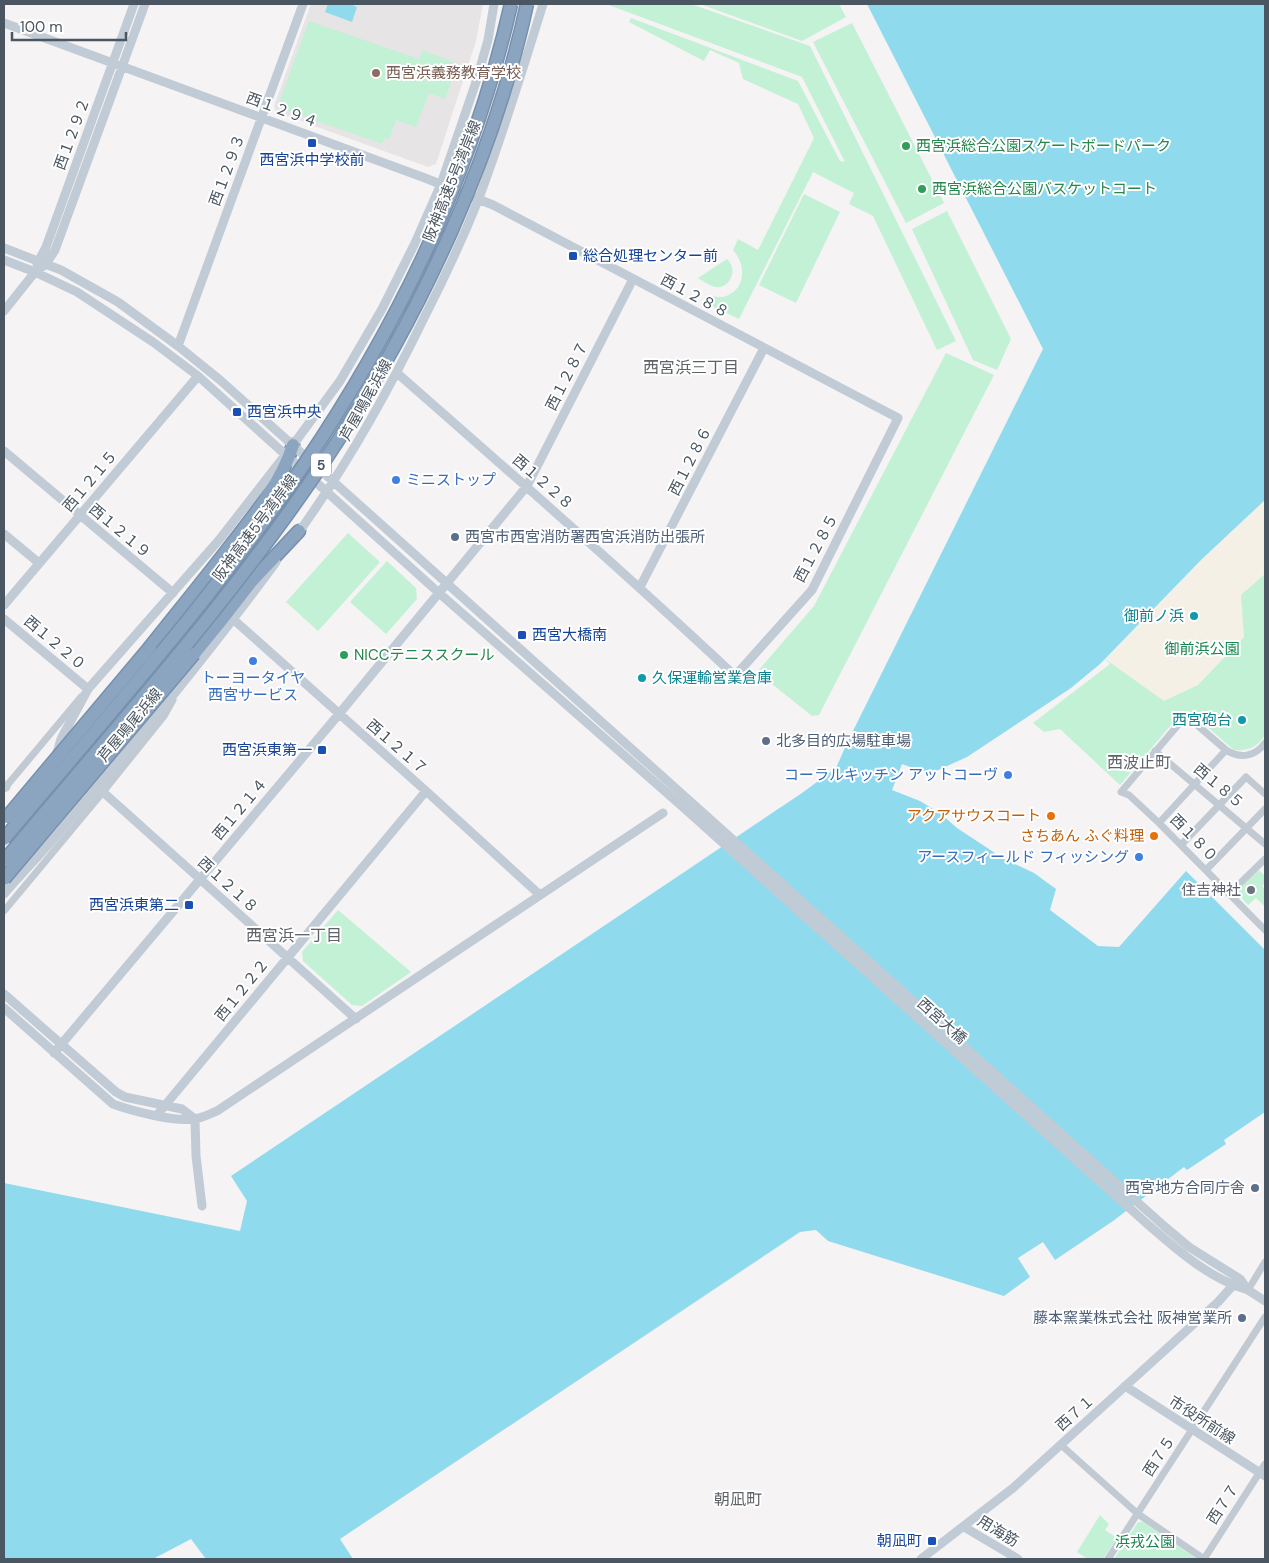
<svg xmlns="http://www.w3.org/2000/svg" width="1269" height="1563" font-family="'DM Sans','Noto Sans JP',sans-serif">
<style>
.education{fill:#e6e4e5}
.green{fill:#c3f1d5}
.sand{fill:#f5f0e5}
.water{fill:#90daee}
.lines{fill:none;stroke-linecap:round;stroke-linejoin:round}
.highway-casing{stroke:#7690ad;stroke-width:15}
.street{stroke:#c1cad2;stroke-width:7}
.secondary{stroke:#c1cbd6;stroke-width:9}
.highway{stroke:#8ba5c1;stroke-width:12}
.highway-bridge-casing{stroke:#7690ad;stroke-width:15;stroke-linecap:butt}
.highway-bridge{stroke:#8ba5c1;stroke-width:12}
.education-dot{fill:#8d6e63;stroke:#fff;stroke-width:2}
.transit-dot{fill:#1a4fb4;stroke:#fff;stroke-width:2}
.leisure-dot{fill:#2e9e5b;stroke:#fff;stroke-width:2}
.shop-dot{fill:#3f7fe0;stroke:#fff;stroke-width:2}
.service-dot{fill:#5c6f8a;stroke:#fff;stroke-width:2}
.culture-dot{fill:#0f9aa8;stroke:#fff;stroke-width:2}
.food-dot{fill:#e8710a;stroke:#fff;stroke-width:2}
.worship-dot{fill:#6b7280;stroke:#fff;stroke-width:2}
.labels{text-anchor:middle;stroke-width:4;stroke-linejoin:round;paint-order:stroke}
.shield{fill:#fff;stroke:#808990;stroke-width:1}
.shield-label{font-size:14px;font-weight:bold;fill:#4a5661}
.education-label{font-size:15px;fill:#785e54;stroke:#fff;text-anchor:start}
.street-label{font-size:15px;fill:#4a5661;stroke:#fff}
.leisure-label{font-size:15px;fill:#27864d;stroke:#fff;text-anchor:start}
.transit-label{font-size:15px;fill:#164399;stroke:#fff;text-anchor:start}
.shop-label{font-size:15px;fill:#366cbe;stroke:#fff;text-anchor:end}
.service-label{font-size:15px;fill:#4e5e75;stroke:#fff;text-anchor:start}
.culture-label{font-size:15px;fill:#0d838f;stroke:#fff;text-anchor:end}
.park-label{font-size:15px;fill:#17864f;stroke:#fff}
.food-label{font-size:15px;fill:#c56008;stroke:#fff;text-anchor:end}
.worship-label{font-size:15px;fill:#5b616d;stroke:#fff;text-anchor:end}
.neighbourhood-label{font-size:16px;fill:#5f6368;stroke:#fff}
</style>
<rect width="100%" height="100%" fill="#f5f3f3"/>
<!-- education -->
<path class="education" d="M311,4h172l-7,37 -40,123 -8,3 -152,-55 -2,-6z"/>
<!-- green -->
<path class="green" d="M606,4h85l119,42 146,295 -19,9 -64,-134 -24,-12 5,-11 -41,-21 -74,147 -32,-15 4,-8c3,0 9,2 12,1 23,-6 24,-32 10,-47l5,-11 20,11 56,-112 -16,-34 -55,-25 -4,-16 -29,-13 -6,11 -75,-39 2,-4 167,63 42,80 5,1 -43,-85z
M700,4h139l7,13 -44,24z
M309,21l110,38 3,-9 36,14 -13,35 -16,-6 -13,34 -20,-7 -7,20 -4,-2 -3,6 -96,-34 -6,-10z
M852,23l92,180 -38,20 -93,-181z
M804,194l36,18 -44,91 -37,-18z
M947,211l64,128 -14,31 -24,-10 -61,-131z
M727,259c11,9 4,30 -11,28 -6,-1 -13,-6 -18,-9z
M946,353l48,22 -175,340 -7,1 -55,-44 57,-66z
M1265,500v235c-8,12 -16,16 -31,15l-45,-39h-6l-63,74 -60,-56 -16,3 -11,-9 77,-59 -5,-5z
M348,533l32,29 -62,69 -32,-29z
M387,561l29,27 1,11 -31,35 -36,-32z
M1259,870l6,6v7l-3,3 3,3 -1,17 -8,-8 -8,7 -12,-13z
M338,910l73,62 -49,34 -10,-1 -49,-44 -1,-9z
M1100,1515l9,9 -4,6 12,8 -14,21h-15l-11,-7z
M1138,1522h5l54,37h-83z"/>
<!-- sand -->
<path class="sand" d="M1265,500v74l-24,21 3,42 -46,48 -34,16 -59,-42 96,-99z"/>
<!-- water -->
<path class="water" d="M328,4h22l7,3 -5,15 -27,-10z
M867,4h398v496l-64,60 -101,104 -29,24 -104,69 -31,14h-15l-19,-7 -10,26 28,11 21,13 16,14 47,31 30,14 22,16 -6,21 48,36 21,1 67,-76 79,79v162l-41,28 2,4 -39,26 -3,-3 -71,54 -58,39 -12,-18 -25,16 12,19 -26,19 -176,-55 -12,-11 -16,2 -460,307 13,20h-147l-15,-20 -38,20h-149v-376l236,48 7,-30 -16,-25 571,-383 34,-25 12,-27 195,-392z"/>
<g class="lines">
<!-- highway casing -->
<g class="highway-casing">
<path id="highway" d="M150,647c27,-34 54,-67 81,-102 24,-31 50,-62 62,-100
M194,654l26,-32 31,-40 48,-51"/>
</g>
<!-- street -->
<path class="street" d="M1265,743c-10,14 -25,16 -39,7l-37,-32h-5l-63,74 8,3 30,28 106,107
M1155,751l110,93
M4,789l77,-92
M1159,823l67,-73
M1181,845l65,-68 19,17
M1206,870l59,-61
M1230,893l35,-34
M4,911l99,-119 61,-76 9,-16
M1248,1290l17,-28
M1061,1445l77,69 66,45
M1108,1559l157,-242
M1204,1559l61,-95"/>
<!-- secondary -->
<path class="secondary" d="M4,23l421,155 68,27 405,213 -86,172 -77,86c-111,-104 -224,-203 -338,-303
M4,248l57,22 57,32 60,44 42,34 944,846 25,21 51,32 8,11 17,11
M4,260l31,12 42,20 76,50 45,34 241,217 244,214 462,415c30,26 64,57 103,68
M37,264l9,-17 88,-243
M4,311l31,-39 11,-8 9,-14 90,-246
M178,346l125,-342
M4,451l169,142
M4,534l35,29
M296,536c50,-69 91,-142 128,-218 20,-39 39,-80 55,-120 24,-64 44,-129 64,-194
M640,587l124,-239
M4,605l194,-229
M4,619l84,70
M234,620l192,171 114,104
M56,756l5,-17 27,-50 131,-149 74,-95 47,-64 42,-72 33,-66 26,-59 35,-102 12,-42 6,-36
M4,785l2,2
M103,792l253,227
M4,894c19,-22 39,-42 58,-65 74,-87 147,-175 214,-267
M4,994l112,98 9,5 57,12 13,10
M4,1008l109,96c19,7 61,18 81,15 8,-1 15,-5 23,-8l446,-298
M54,1053l285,-339 188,-228 106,-207
M157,1115l269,-324
M195,1119l1,37 6,50
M1125,1386l140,90
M964,1527l54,32
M921,1559l92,-71 205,-186 18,-20"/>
<!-- highway -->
<use href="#highway" class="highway"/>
<!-- highway-bridge casing -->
<g class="highway-bridge-casing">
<path id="highway-bridge" d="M7,817l143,-170
M4,839c103,-123 211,-243 301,-376 94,-139 169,-295 206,-459
M4,861c113,-135 237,-271 333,-419 85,-131 157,-286 190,-438
M4,879l190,-225"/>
</g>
<!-- highway-bridge -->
<use href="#highway-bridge" class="highway-bridge"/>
</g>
<!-- markers -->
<circle class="education-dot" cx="376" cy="73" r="5"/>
<g class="transit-dot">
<rect x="307" y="138" width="10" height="10" rx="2.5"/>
<rect x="568" y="251" width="10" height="10" rx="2.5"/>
<rect x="232" y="407" width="10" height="10" rx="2.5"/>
<rect x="517" y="630" width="10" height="10" rx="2.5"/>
<rect x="317" y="745" width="10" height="10" rx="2.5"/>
<rect x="184" y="900" width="10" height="10" rx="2.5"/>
<rect x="927" y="1536" width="10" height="10" rx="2.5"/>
</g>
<g class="leisure-dot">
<circle cx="906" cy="146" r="5"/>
<circle cx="922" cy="189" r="5"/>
<circle cx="344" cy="655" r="5"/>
</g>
<g class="shop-dot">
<circle cx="396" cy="480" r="5"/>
<circle cx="253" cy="661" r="5"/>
<circle cx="1008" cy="775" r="5"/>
<circle cx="1139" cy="857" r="5"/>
</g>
<g class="service-dot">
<circle cx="455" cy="537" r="5"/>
<circle cx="766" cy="741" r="5"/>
<circle cx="1255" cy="1188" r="5"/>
<circle cx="1242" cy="1318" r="5"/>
</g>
<g class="culture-dot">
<circle cx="1194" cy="616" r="5"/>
<circle cx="642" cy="678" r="5"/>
<circle cx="1242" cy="720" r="5"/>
</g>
<g class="food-dot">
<circle cx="1051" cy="816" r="5"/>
<circle cx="1154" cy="836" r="5"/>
</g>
<circle class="worship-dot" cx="1251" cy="890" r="5"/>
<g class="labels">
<!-- shield labels -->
<rect class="shield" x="311" y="453.5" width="20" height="23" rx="4"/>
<g class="shield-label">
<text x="321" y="470">5</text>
</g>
<!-- education labels -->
<g class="education-label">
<text x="386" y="78">西宮浜義務教育学校</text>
</g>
<!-- street labels -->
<g class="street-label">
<text transform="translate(282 110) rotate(20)" y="5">西１２９４</text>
<text transform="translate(72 134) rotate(-70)" y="5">西１２９２</text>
<text transform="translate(227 170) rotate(-70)" y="5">西１２９３</text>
<text transform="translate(452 181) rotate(-68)" y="5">阪神高速5号湾岸線</text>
<text transform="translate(695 296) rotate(28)" y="5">西１２８８</text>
<text transform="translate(567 376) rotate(-63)" y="5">西１２８７</text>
<text transform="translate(366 400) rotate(-61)" y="5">芦屋鳴尾浜線</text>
<text transform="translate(690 461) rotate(-63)" y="5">西１２８６</text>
<text transform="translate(90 481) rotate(-50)" y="5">西１２１５</text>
<text transform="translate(543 482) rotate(41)" y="5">西１２２８</text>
<text transform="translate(255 528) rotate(-53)" y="5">阪神高速5号湾岸線</text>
<text transform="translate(120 531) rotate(40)" y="5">西１２１９</text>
<text transform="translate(816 548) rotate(-62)" y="5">西１２８５</text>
<text transform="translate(55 643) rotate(40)" y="5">西１２２０</text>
<text transform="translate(130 725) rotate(-50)" y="5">芦屋鳴尾浜線</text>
<text transform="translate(397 747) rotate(41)" y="5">西１２１７</text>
<text transform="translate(1219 786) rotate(40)" y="5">西１８５</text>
<text transform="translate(240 809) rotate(-50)" y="5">西１２１４</text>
<text transform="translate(1194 838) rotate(45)" y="5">西１８０</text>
<text transform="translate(228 885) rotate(42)" y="5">西１２１８</text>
<text transform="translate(242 990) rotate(-51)" y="5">西１２２２</text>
<text transform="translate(942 1021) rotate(42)" y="5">西宮大橋</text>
<text transform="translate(1075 1413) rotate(-42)" y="5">西７１</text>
<text transform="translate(1202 1420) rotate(33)" y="5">市役所前線</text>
<text transform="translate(1159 1456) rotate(-57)" y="5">西７５</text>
<text transform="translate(1223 1504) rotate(-57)" y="5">西７７</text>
<text transform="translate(998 1531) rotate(31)" y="5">用海筋</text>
</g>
<!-- leisure labels -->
<g class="leisure-label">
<text x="916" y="151">西宮浜総合公園スケートボードパーク</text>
<text x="932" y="194">西宮浜総合公園バスケットコート</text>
<text x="354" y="660">NICCテニススクール</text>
</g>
<!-- transit labels -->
<g class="transit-label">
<text x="312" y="165" text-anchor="middle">西宮浜中学校前</text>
<text x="583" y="261">総合処理センター前</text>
<text x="247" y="417">西宮浜中央</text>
<text x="532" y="640">西宮大橋南</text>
<text x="312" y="755" text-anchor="end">西宮浜東第一</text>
<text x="179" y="910" text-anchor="end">西宮浜東第二</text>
<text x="922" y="1546" text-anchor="end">朝凪町</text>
</g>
<!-- shop labels -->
<g class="shop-label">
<text x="406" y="485" text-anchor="start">ミニストップ</text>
<text x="253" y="683" text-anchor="middle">トーヨータイヤ<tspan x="253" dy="17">西宮サービス</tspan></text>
<text x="998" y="780">コーラルキッチン アットコーヴ</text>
<text x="1129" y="862">アースフィールド フィッシング</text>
</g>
<!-- service labels -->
<g class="service-label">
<text x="465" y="542">西宮市西宮消防署西宮浜消防出張所</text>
<text x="776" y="746">北多目的広場駐車場</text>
<text x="1245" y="1193" text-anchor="end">西宮地方合同庁舎</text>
<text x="1232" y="1323" text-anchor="end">藤本窯業株式会社 阪神営業所</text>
</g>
<!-- culture labels -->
<g class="culture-label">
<text x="1184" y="621">御前ノ浜</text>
<text x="652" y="683" text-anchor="start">久保運輸営業倉庫</text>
<text x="1232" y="725">西宮砲台</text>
</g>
<!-- park labels -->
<g class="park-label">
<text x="1202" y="654">御前浜公園</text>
<text x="1145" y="1547">浜戎公園</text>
</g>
<!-- food labels -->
<g class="food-label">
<text x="1041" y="821">アクアサウスコート</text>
<text x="1144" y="841">さちあん ふぐ料理</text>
</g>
<!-- worship labels -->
<g class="worship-label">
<text x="1241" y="895">住吉神社</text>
</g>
<!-- neighbourhood labels -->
<g class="neighbourhood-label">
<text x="691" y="373">西宮浜三丁目</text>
<text x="1139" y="768">西波止町</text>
<text x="294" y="941">西宮浜一丁目</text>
<text x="738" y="1505">朝凪町</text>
</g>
</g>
<!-- border -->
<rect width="1269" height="1563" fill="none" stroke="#4a5661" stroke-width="10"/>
<!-- scale -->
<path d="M12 32v8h114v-8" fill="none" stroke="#4a5661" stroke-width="2.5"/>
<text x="20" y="32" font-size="15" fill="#4a5661" stroke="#ffffff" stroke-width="4" paint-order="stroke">100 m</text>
</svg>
